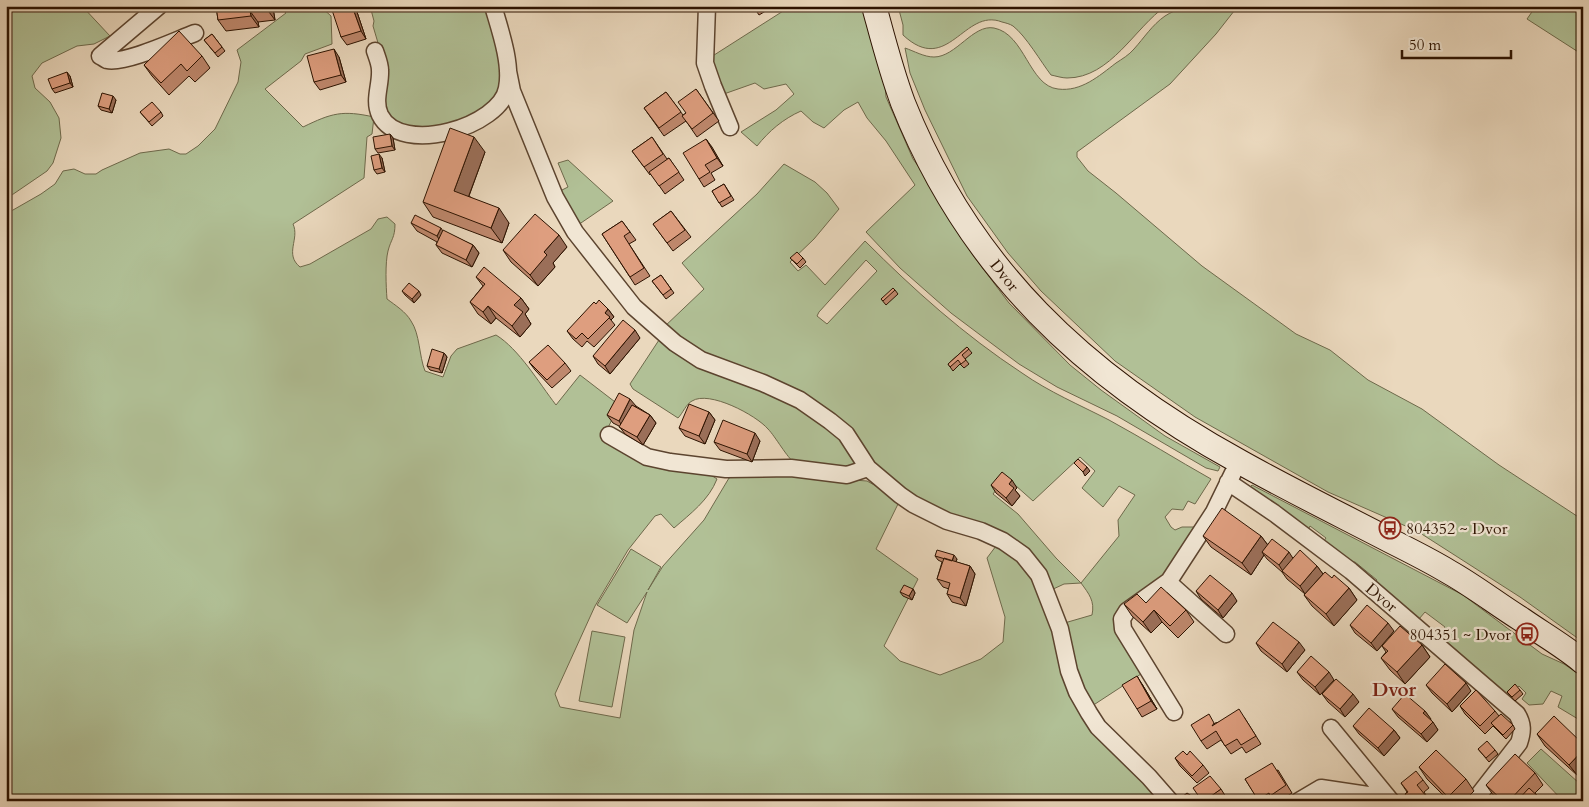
<svg xmlns="http://www.w3.org/2000/svg" width="1589" height="807" font-family="Cardo,serif">
<style>
.green{fill:#b1c096;stroke:#6e694b;fill-rule:evenodd}
.lines{fill:none;stroke-linecap:round;stroke-linejoin:round}
.street-casing{stroke:#5c442f;stroke-width:19}
.secondary-casing{stroke:#2c1200;stroke-width:26}
.street{stroke:#f1e6d4;stroke-width:16}
.secondary{stroke:#f1e6d4;stroke-width:24}
.wall{fill:#bf886d;stroke:#2c1200}
.shaded-wall{fill:#9b6f59;stroke:#2c1200}
.building{fill:#de9e7f;stroke:#2c1200}
.labels{text-anchor:middle;stroke-width:4.5;stroke-linejoin:round;paint-order:stroke}
.street-label{font-size:16px;fill:#2c1200;stroke:#f1e6d4}
.poi-label{font-size:16px;fill:#2c1200;stroke:#f1e6d4;text-anchor:start}
.quarter-label{font-size:19px;font-weight:bold;fill:#7a1f14;stroke:#f1e6d4}
</style>
<rect width="100%" height="100%" fill="#ead8bd"/>
<filter id="stains"><feTurbulence type="fractalNoise" baseFrequency=".004" numOctaves="4"/><feColorMatrix values="0 0 0 0 .2 0 0 0 0 .09 0 0 0 0 .02 0 0 0 .5 -.17"/></filter>
<radialGradient id="worn" r=".72"><stop offset=".6" stop-color="#630" stop-opacity="0"/><stop offset="1" stop-color="#630" stop-opacity=".3"/></radialGradient>
<!-- green -->
<path class="green" d="M6,6h76l28,30 -16,8 -17,2 -35,17 -10,13 3,12 15,14 9,16 2,20 -8,25 -6,8 -41,28z
M280,6h40l11,10 1,28 -27,10 -4,7 -36,28 38,38c29,-14 39,-17 71,-10l-2,17 -5,3 -3,41 -71,46c7,15 -9,30 7,43l10,-3 61,-35 7,-10 9,-2 8,7c0,14 -4,15 -7,27 -3,12 -2,35 -1,48 8,6 19,13 24,22 9,13 8,35 14,50l18,6 8,-21 6,-7 39,-14c23,14 43,48 60,70l24,-30 39,30 -15,31 104,37 9,6c-8,21 -27,35 -43,49l-13,-14 -6,2 -27,34 -33,56 -40,88 5,13 60,11 14,-88 13,-38 -20,31 -30,-18 34,-56 30,18 -13,23 15,-24 41,-46 25,-42 14,-6 124,9 22,12 10,9 -23,47 42,30 -34,67 16,15 40,14 41,-16 22,-17 2,-25 -18,-59 12,-16 37,35 38,118 93,106h-1161v-587l35,-20 14,-10 8,-13 11,-2 11,5h11l6,-4 38,-17 29,-4 11,5h6l12,-8 17,-17 23,-47 3,-20 -4,-12 49,-37z
M370,6h118l11,36 4,43 -8,16 -31,21 -52,10 -28,-18 2,-44 -13,-44 1,-5z
M791,6h75l18,69 2,22 27,62 16,22 19,35 27,42 34,45 61,62 31,25 64,46 55,31 -2,4 -12,-3 -89,-52 -60,-29 -38,-23 -68,-51 -51,-45 -34,-36 49,-47 -29,-44 -19,-23 -9,-16 -14,8 -20,18 -11,-6 -12,-11c-18,8 -32,20 -44,35l-16,-14 35,-22 18,-16 -8,-10 -22,5 -9,-6 -34,12 -10,-38z
M898,6h268c-31,21 -55,72 -99,72 -5,0 -11,-2 -16,-3 -10,-13 -25,-39 -38,-49 -3,-2 -7,-3 -11,-4 -38,-15 -54,55 -99,13v-10z
M1186,6h52l-22,28 -46,50 -93,68v5l11,14 28,22 86,73 94,68 34,16 38,30 54,29 77,56 84,55v122l-63,-45 -103,-66 -89,-39 -133,-75 -80,-56 -74,-70 -33,-38 -41,-57 -42,-86 -15,-37 -5,-25c9,3 19,9 29,9 22,0 39,-33 60,-29 31,6 35,58 64,61 23,3 41,-13 58,-26 6,-4 13,-8 18,-14 10,-11 18,-24 31,-33 6,-4 14,-7 21,-10z
M1536,6h47v49l-56,-36z
M568,160l45,41 -35,24 -20,-33 10,-5 -10,-24z
M784,164l31,18 12,11 12,16 -25,30 -24,23 8,9 8,-6 19,20 40,-44c49,49 99,94 157,132 27,19 58,32 87,47 35,19 68,40 102,59l-16,25 -7,-3 -5,9 -11,-1 -7,8 6,10 4,3 7,-3h17l-26,41 -51,40 22,64 -52,34 -13,-18 -18,-64 31,-9c3,-14 -3,-21 -11,-32l-17,1 -15,7 -11,-22 -103,-57 -53,-36 -25,-34 -194,-114 41,-39 -22,-26 75,-69zM866,260l11,11 -50,53 -10,-8 2,-4zM1080,457l15,14 -13,17 21,19 16,-21 16,9 -17,25 1,16 -38,47 -25,-25 -38,-44 -25,-20 13,-17 27,24z
M659,340l127,56 58,41 12,22 -4,8c-11,-1 -51,-1 -58,-5 -6,-3 -19,-26 -26,-33 -12,-14 -59,-39 -76,-28 -6,3 -9,12 -14,17l-45,-29 -3,-5z
M1252,485l211,110 79,59 22,10 19,13v45l-25,-15 4,-11 -11,-5 -8,13 -14,1 -7,-6 4,-6 -7,-7 -14,12 -68,-62 8,-9 -20,-15 -6,7 -45,-35 3,-4 -22,-18 -13,-1 -21,-16 5,-7 -16,-12 -3,6 -60,-42z
M592,631l33,6 -13,70 -33,-6z
M1541,749l38,34 4,-3v21h-20l-36,-38z"/>
<g class="lines">
<!-- street casing -->
<g class="street-casing">
<path id="street" d="M159,6l-59,50c2,1 5,3 7,4 19,4 69,-20 88,-27
M707,6l-2,57 8,23 17,41
M375,51c2,6 5,13 5,19 1,15 -7,30 0,45 21,42 121,11 127,-27 5,-24 -7,-58 -14,-82
M508,71l4,20 43,106 20,35 59,75 41,36 26,17 62,23 37,17 30,21 16,13 22,34 32,27 13,9 34,17 34,10 22,10 20,14 16,20 21,54 9,42 8,21 12,21 9,14 51,50 21,24
M609,435l38,22 23,5 56,7 65,-1 56,7 21,-7
M1228,482l46,31 77,58 166,143c6,10 6,17 2,29l-45,58
M1168,582l58,52
M1174,712l-51,-83 -1,-10 5,-8 42,-30 45,-69 19,-39
M1331,728l60,73
M1299,801l22,-13 67,10"/>
</g>
<!-- secondary casing -->
<g class="secondary-casing">
<path id="secondary" d="M874,6c9,33 17,65 29,97 66,166 182,274 337,359 50,28 101,53 151,79 20,10 40,20 58,31 25,14 48,32 72,47 20,14 43,27 62,43"/>
</g>
<!-- street -->
<use href="#street" class="street"/>
<!-- secondary -->
<use href="#secondary" class="secondary"/>
</g>
<!-- wall -->
<path class="wall" d="M216,6l57,2 2,12 -17,2 1,5 -33,4 -8,-11z
M344,6h9l4,6 9,27 -19,6 -6,-8z
M753,6h21l-15,9z
M212,34l13,17 -7,6 -14,-17z
M202,56l8,12 -15,14 -6,-6 -20,19 -17,-19 -8,-11z
M339,57l7,25 -26,8 -6,-8z
M70,76l3,11 -18,6 -3,-4z
M696,89l23,32 -22,16 -11,-16 -22,15 -20,-28 22,-16 17,23 3,-2z
M116,100l-4,13 -11,-3 -3,-4z
M140,112h21l2,4 -11,10z
M390,134l3,4 2,12 -17,3 -3,-4z
M652,137l15,22 2,-1 15,22 -19,14 -14,-20 -1,1 -18,-24z
M706,139l17,27 -12,7 4,7 -11,7 -5,-8z
M485,152l-16,44 40,27 -7,20 -69,-26 -10,-15z
M382,158l3,14 -8,2 -3,-4z
M724,184l10,16 -12,7 -10,-16z
M671,211l20,26 -18,14 -20,-27z
M622,221l14,19 -7,4 21,32 -15,9 -33,-51z
M411,223l32,8 30,14 6,8 -7,14 -30,-14 -6,-8 1,-3 -20,-11z
M567,247l-14,16 2,4 -17,19 -27,-24 -8,-12z
M790,258h13l3,4 -6,6z
M661,275l13,18 -8,6 -14,-18z
M476,277l45,21 8,11 -4,5 6,10 -11,13 -24,-19 -5,6 -13,-10 -8,-12 13,-16z
M895,290l3,4 -12,11 -5,-6z
M402,291l19,4 -7,8 -9,-8z
M608,309l6,8 -3,3 4,5 -21,22 -7,-6 -5,6 -9,-8 -6,-8z
M640,338l-30,36 -12,-10 -5,-8z
M967,347l5,6 -7,6 4,5 -5,4 -4,-4 -7,7 -5,-7z
M444,353l3,4 -5,16 -12,-3 -3,-4z
M529,362l36,1 6,8 -19,17 -17,-18z
M636,406l14,9 6,8 -13,22 -18,-11 -6,-8 -6,-3 -6,-8z
M709,412l6,8 -10,24 -20,-8 -6,-8z
M760,441l-8,21 -32,-12 -6,-8z
M991,485l26,3 -2,2 5,6 -8,10 -16,-13z
M1203,536h58l6,8 26,14 24,8 6,8 26,14 8,12 -23,26 -22,-20 -8,-11 1,-1 -18,-15 -5,-7 -15,-13 -3,-4 -13,20 -40,-28z
M935,556l22,3 -1,3 14,4 5,8 -9,32 -14,-4 -5,-8 2,-5 -6,-2 -6,-8 5,-17 -4,-2z
M913,589l2,4 -3,7 -9,-4 -3,-4z
M1196,591l41,10 -14,17 -22,-19z
M1146,603l40,7 8,12 -16,16 -16,-16 -11,11 -19,-17 -8,-12z
M1350,625l44,6 -17,20 -22,-18z
M1256,643l49,7 -18,22 -26,-21z
M1422,645l8,12 -25,27 -15,-14 -9,-12 5,-6 -4,-6z
M1297,672l37,8 -14,15 -17,-15z
M1142,684l15,25 -15,8 -5,-8z
M1426,685l45,6 -19,21 -20,-19z
M1520,690l3,4 -8,7 -8,-9z
M1322,694l37,8 -14,15 -17,-15z
M1460,706l35,5 4,5 14,9 2,4 -9,10 -13,-13 -8,8 -20,-20z
M1392,709l33,2 13,19 -11,12 -29,-25z
M1244,717l17,27 -15,9 -4,-6 -11,7 -10,-14 -14,9 -6,-8 14,-18z
M1353,726l41,4 6,8 -16,18 -25,-22z
M1537,734l46,10v27l-5,5 -33,-30z
M1478,749l17,1 3,4 -9,8z
M1187,755l16,10 6,8 -12,10 -17,-17 -5,-8z
M1419,767l47,12 8,12 -10,10h-15l-22,-22z
M1278,770l14,23 -12,8h-21l-14,-22z
M1535,773l8,12 -8,8 8,8h-44l-5,-5 -8,-11z
M1423,780l6,8 -5,4 6,9h-20l-5,-7 2,-2 -6,-9z
M1221,789l5,8 -5,4h-19z"/>
<!-- shaded-wall -->
<path class="shaded-wall" d="M266,6h6l1,2 2,12 -9,-12z
M352,6h1l4,6 9,27 -5,-8z
M250,11l8,11 1,5 -8,-11z
M334,49l5,8 7,25 -5,-7z
M67,72l3,4 3,11 -3,-4z
M113,96l3,4 -4,13 -3,-4z
M390,134l3,4 2,12 -3,-4z
M474,137l11,15 -20,54 -11,-15z
M706,139l6,8 11,19 -6,-8z
M379,154l3,4 3,14 -3,-4z
M499,208l10,15 -7,20 -11,-15z
M441,228l5,8 -4,8 -5,-8z
M559,235l8,12 -14,16 2,4 -17,19 -8,-11 14,-23z
M473,245l6,8 -7,14 -6,-7z
M419,291l2,4 -7,8 -2,-4z
M521,298l8,11 -4,5 6,10 -11,13 -8,-11 2,-21z
M488,306l8,12 -5,6 -8,-12z
M608,309l6,8 -3,3 -6,-7z
M635,330l5,8 -30,36 -5,-8z
M444,353l3,4 -5,16 -3,-4z
M630,399l6,7 -12,23 -5,-8z
M709,412l6,8 -10,24 -6,-8z
M650,415l6,8 -13,22 -6,-8z
M755,433l5,8 -8,21 -5,-8z
M1087,467l3,4 -5,5 -2,-4z
M1012,480l5,8 -2,2 5,6 -8,10 -6,-8 3,-14z
M1261,536l9,12 -8,4 2,3 -13,20 -9,-12z
M1289,552l5,8 -10,13 -5,-8z
M954,555l3,4 -3,7 -2,-4z
M970,566l5,8 -9,32 -6,-8z
M1317,566l6,8 -18,20 -5,-8z
M1349,588l8,12 -23,26 -8,-12z
M913,589l2,4 -3,7 -3,-4z
M1232,593l5,8 -14,17 -5,-8z
M1154,610l8,12 -11,11 -8,-11z
M1388,623l6,8 -17,20 -6,-8z
M1299,642l6,8 -18,22 -5,-8z
M1422,645l8,12 -25,27 -8,-12z
M1329,672l5,8 -14,15 -5,-8z
M1137,676l5,8 15,25 -6,-8z
M1466,683l5,8 -19,21 -5,-8z
M1353,694l6,8 -14,15 -5,-8z
M1425,711l6,8 -2,2 -6,-8z
M1433,722l5,8 -11,12 -6,-8z
M1394,730l6,8 -16,18 -6,-8z
M1583,750v21l-5,5 -9,-11z"/>
<!-- building -->
<path class="building" d="M216,6h50v2l-16,3 1,5 -33,4z
M344,6h8l9,25 -20,6 -9,-27z
M179,31l23,25 -15,15 -6,-7 -20,19 -17,-18z
M212,34l10,13 -7,6 -11,-13z
M334,49l7,26 -27,7 -7,-26z
M67,72l3,11 -18,6 -4,-10z
M696,89l17,24 -21,16 -10,-13 4,-3 -8,-11z
M666,92l15,20 -22,16 -15,-20z
M102,93l11,3 -4,13 -11,-3z
M152,102l9,10 -12,10 -9,-10z
M450,128l24,9 -20,54 45,17 -8,20 -68,-26z
M390,134l2,12 -17,3 -2,-12z
M652,137l11,17 -19,13 -12,-16z
M706,139l11,19 -12,7 5,7 -11,7 -16,-26z
M379,154l3,14 -8,2 -3,-14z
M669,158l10,14 -20,14 -10,-14z
M724,184l7,12 -12,7 -7,-12z
M671,211l14,19 -18,13 -14,-19z
M535,214l24,21 -15,17 3,3 -17,20 -27,-25z
M415,215l26,13 -4,8 -26,-13z
M622,221l8,11 -6,4 20,32 -14,9 -28,-43z
M443,230l30,15 -7,15 -30,-15z
M797,252l6,6 -6,6 -7,-6z
M484,267l37,31 -7,7 9,7 -11,14 -24,-20 -5,6 -13,-10 15,-18 -9,-7z
M661,275l10,14 -8,6 -11,-14z
M409,283l10,8 -7,8 -10,-8z
M893,288l2,2 -12,11 -2,-2z
M599,300l9,9 -3,4 5,4 -22,22 -6,-6 -6,6 -9,-8 27,-29 2,2z
M623,320l12,10 -30,36 -12,-10z
M548,345l17,18 -18,17 -18,-18z
M967,347l2,2 -7,6 4,5 -5,4 -3,-4 -8,7 -2,-3z
M432,349l12,4 -5,16 -12,-3z
M619,393l11,6 -11,22 -12,-6z
M689,404l20,8 -10,24 -20,-8z
M632,405l18,10 -13,22 -18,-10z
M723,420l32,13 -8,21 -33,-12z
M1078,459l9,8 -4,5 -9,-9z
M1002,472l10,8 -3,4 5,4 -8,10 -15,-13z
M1222,508l39,28 -19,27 -39,-27z
M1272,539l17,13 -10,13 -17,-13z
M937,550l17,5 -2,6 -17,-5z
M1300,550l17,16 -17,20 -18,-15z
M944,558l26,8 -10,32 -13,-4 3,-11 -13,-4z
M1325,572l7,6 2,-3 15,13 -23,26 -22,-19z
M1210,575l22,18 -14,17 -22,-19z
M904,585l9,4 -4,7 -9,-4z
M1161,587l25,23 -16,16 -16,-16 -11,12 -19,-18 13,-10 9,9z
M1367,605l21,18 -17,20 -21,-18z
M1273,622l26,20 -17,22 -26,-21z
M1400,626l22,19 -25,27 -16,-14 7,-7 -6,-5z
M1311,656l18,16 -14,15 -18,-15z
M1445,664l21,19 -19,21 -21,-19z
M1137,676l14,25 -14,8 -15,-24z
M1336,679l17,15 -13,15 -18,-15z
M1515,684l5,6 -8,7 -5,-5z
M1476,690l19,21 -15,15 -20,-20z
M1405,694l20,17 -2,2 10,9 -12,12 -29,-25z
M1369,708l25,22 -16,18 -25,-22z
M1239,709l17,27 -15,9 -4,-6 -12,7 -9,-15 -15,10 -10,-16 18,-11 5,9 -2,3z
M1501,714l12,11 -10,10 -12,-12z
M1554,716l29,28v6l-14,15 -32,-31z
M1487,741l8,9 -9,8 -8,-9z
M1436,750l30,29 -18,18 -29,-30z
M1183,751l4,4 3,-4 13,14 -11,11 -17,-18z
M1515,754l20,19 -26,28h-6l-17,-16z
M1272,763l14,22 -16,11 -1,-3 -11,7 -13,-21z
M1416,771l7,9 -6,5 13,16h-19l-6,-7 3,-2 -7,-9z
M1210,776l11,13 -14,10 1,2h-6l-9,-13z
M1529,788l14,13h-26z
M1187,793l9,6 2,2h-21z"/>
<!-- icons -->
<defs>
<g id="bus-ring" transform="scale(1.125)"><circle r="9.5" fill="#f1e6d4" stroke="#8f2418" stroke-width="1.5"/><path d="M-5-6H5V4H4V6H2V4H-2V6H-4V4H-5ZM-3.5-4V0h7V-4ZM-3.5 1.2v1.5H-2V1.2ZM2 1.2v1.5H3.5V1.2Z" fill="#8f2418"/></g>
</defs>
<g fill-rule="evenodd">
<use href="#bus-ring" x="1390" y="528"/>
<use href="#bus-ring" x="1527" y="634"/>
</g>
<g class="labels">
<!-- street labels -->
<g class="street-label">
<text transform="translate(1005 275) rotate(51)" y="6">Dvor</text>
<text transform="translate(1382 597) rotate(40)" y="6">Dvor</text>
</g>
<!-- poi labels -->
<g class="poi-label">
<text x="1406" y="534">804352 ~ Dvor</text>
<text x="1511" y="640" text-anchor="end">804351 ~ Dvor</text>
</g>
<!-- quarter labels -->
<g class="quarter-label">
<text x="1394" y="696">Dvor</text>
</g>
</g>
<!-- margin -->
<rect width="1589" height="807" fill="none" stroke="#ead8bd" stroke-width="25"/>
<rect x="8" y="8" width="1574" height="792" fill="none" stroke="#2c1200" stroke-width="2.5"/>
<rect x="12" y="12" width="1564" height="782" fill="none" stroke="#2c1200"/>
<!-- scale -->
<path d="M1402 50v8h109v-8" fill="none" stroke="#2c1200" stroke-width="2.5"/>
<text x="1409" y="50" font-size="15" fill="#2c1200" stroke="#f1e6d4" stroke-width="4" paint-order="stroke">50 m</text>
<rect width="100%" height="100%" filter="url(#stains)"/>
<rect width="100%" height="100%" fill="url(#worn)"/>
</svg>
